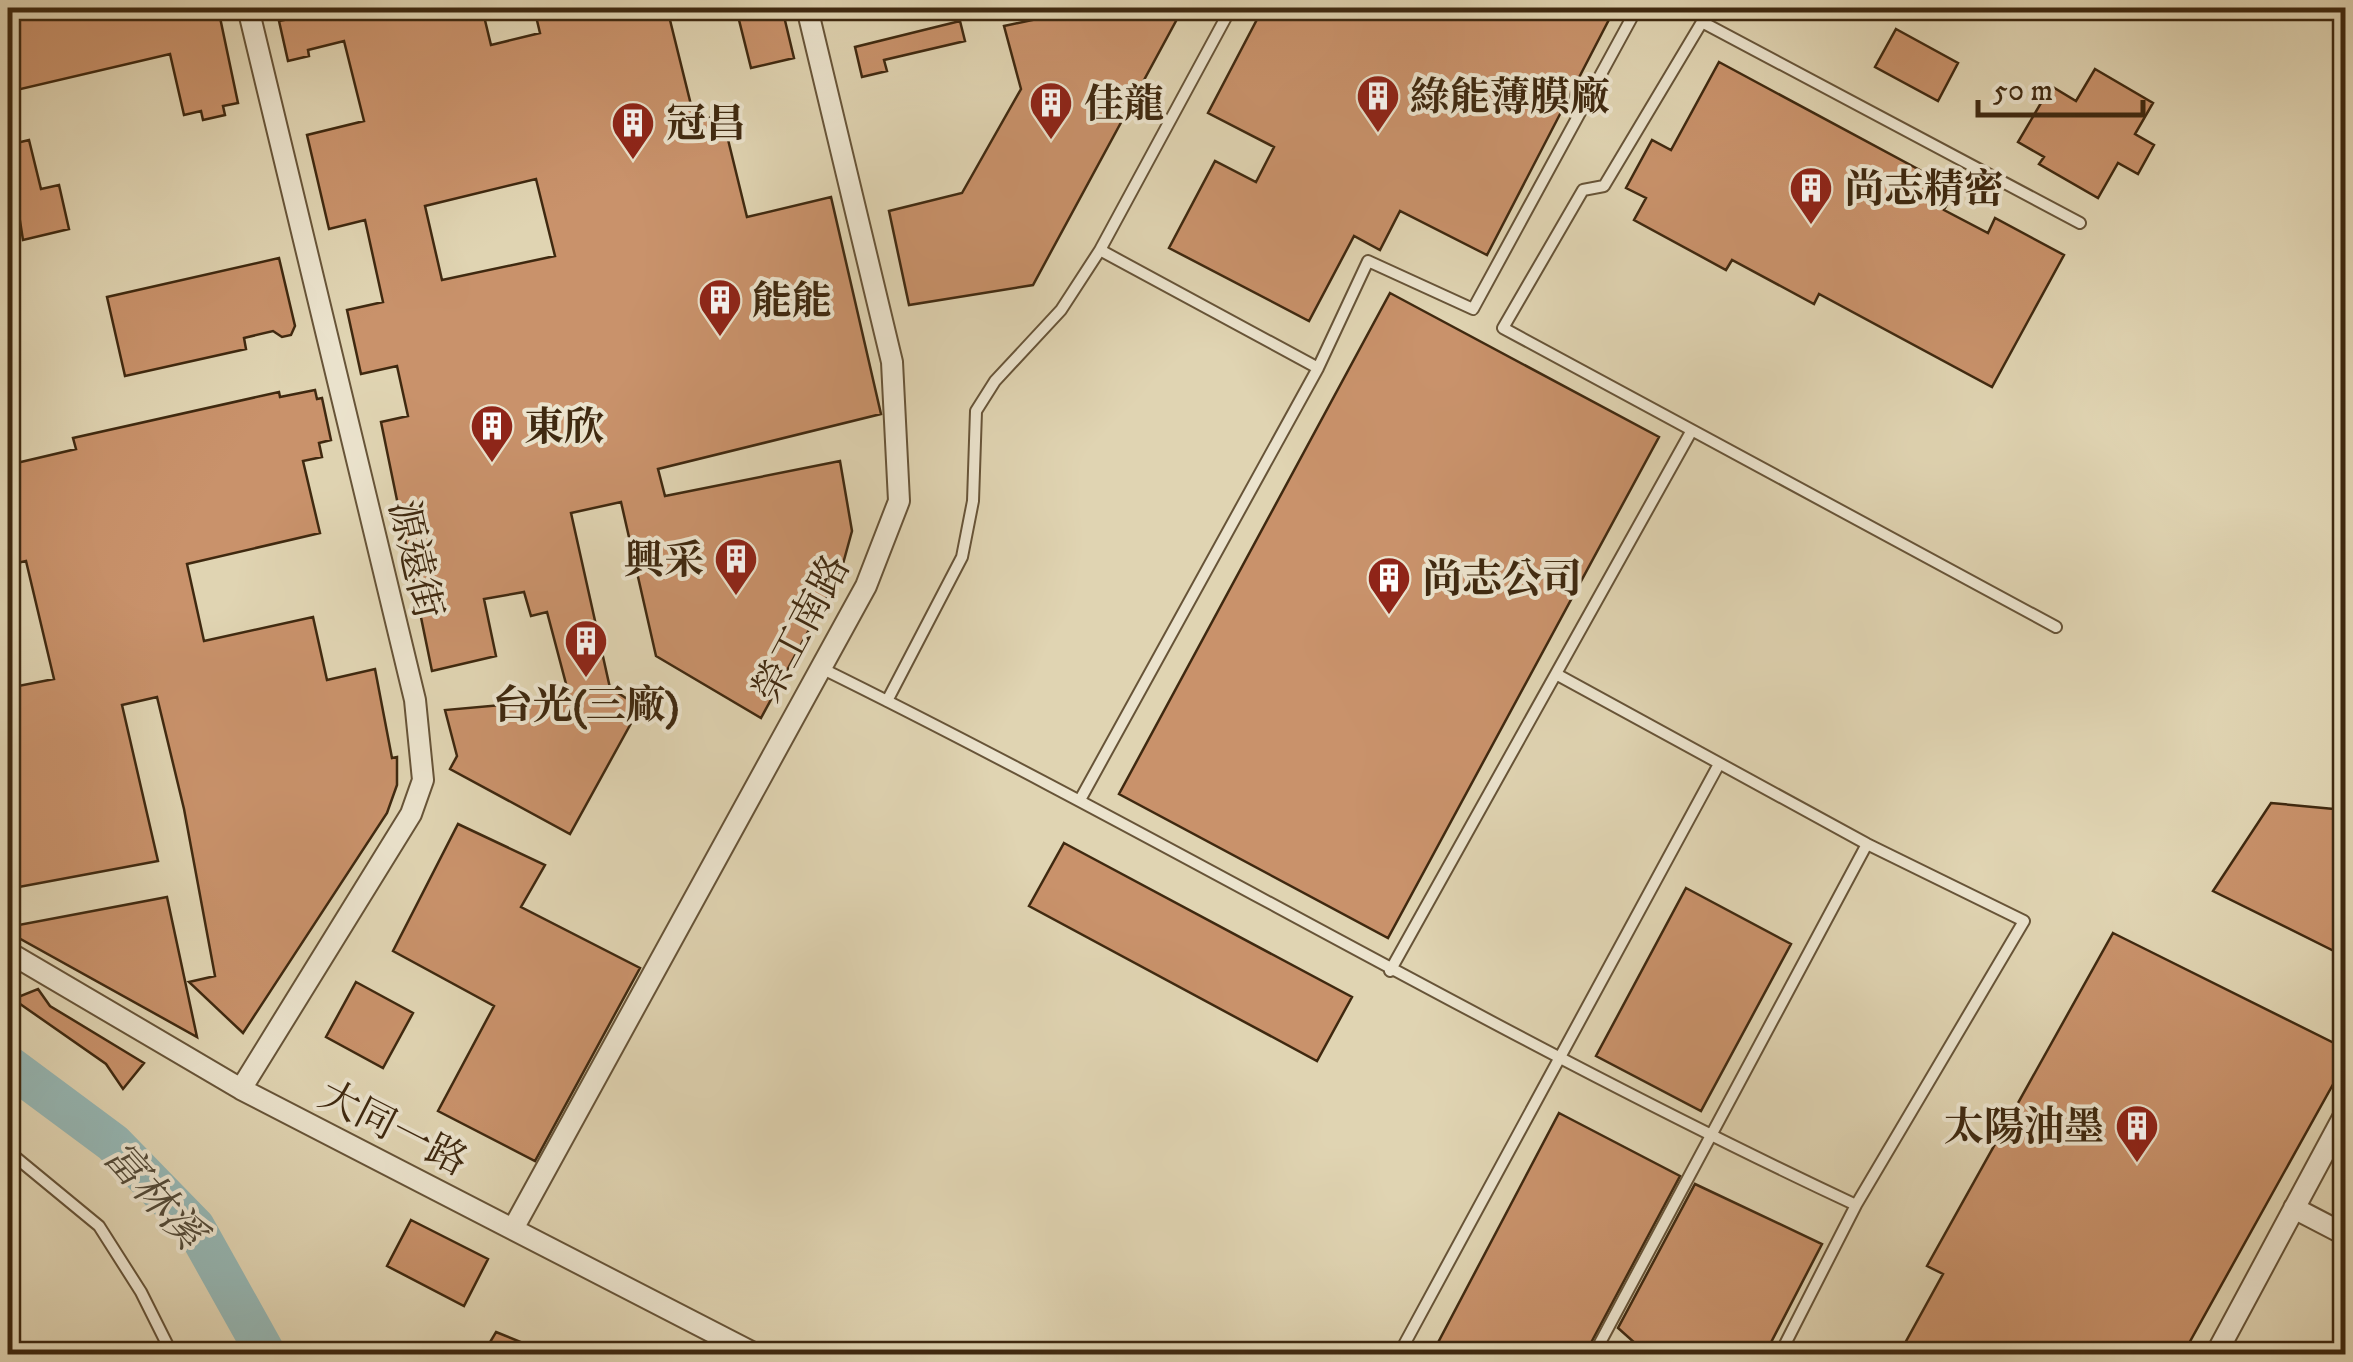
<svg xmlns="http://www.w3.org/2000/svg" width="2353" height="1362" font-family="'IM FELL DW Pica','Noto Serif TC',serif">
<style>
.lines{fill:none;stroke-linecap:round;stroke-linejoin:round}
.river{stroke:#96b7b4;stroke-width:40}
.building{fill:#c9926b;stroke:#3f2910;stroke-width:2.5;fill-rule:evenodd}
.lane-casing{stroke:#675438;stroke-width:14}
.street-casing{stroke:#675438;stroke-width:24}
.lane{stroke:#ebe3cd;stroke-width:10}
.street{stroke:#ebe3cd;stroke-width:20}
.labels{text-anchor:middle;stroke-width:8;stroke-linejoin:round;paint-order:stroke}
.poi-label{font-size:40px;font-weight:bold;fill:#3f2910;stroke:#ebe3cd;text-anchor:start}
.street-label{font-size:40px;fill:#3f2910;stroke:#ebe3cd}
.water-label{font-size:42px;font-style:italic;fill:#554c39;stroke:#ebe3cd}
</style>
<rect width="100%" height="100%" fill="#e0d4b2"/>
<filter id="stains"><feTurbulence type="fractalNoise" baseFrequency=".002" numOctaves="4"/><feColorMatrix values="0 0 0 0 .2 0 0 0 0 .09 0 0 0 0 .02 0 0 0 .5 -.17"/></filter>
<radialGradient id="worn" r=".72"><stop offset=".6" stop-color="#630" stop-opacity="0"/><stop offset="1" stop-color="#630" stop-opacity=".3"/></radialGradient>
<g class="lines">
<!-- river -->
<path class="river" d="M8,1065l105,78 82,84 71,127"/>
</g>
<!-- building -->
<path class="building" d="M8,8h210l20,95 -15,3 2,9 -22,5 -2,-9 -17,4 -14,-61 -162,38z
M281,8h201l9,37 49,-12 -6,-25h133l28,113 27,-6 25,102 84,-20 50,217 -223,55 7,27 175,-35 12,70 -11,40 -80,147 -105,-62 -35,-154 -50,11 39,175 30,19 -70,127 -120,-65 7,-13 -12,-46 125,-11 -23,-87 -16,4 -7,-24 -40,7 12,57 -64,15 -51,-249 27,-6 -11,-50 -36,8 -14,-64 36,-8 -18,-82 -36,9 -22,-94 57,-14 -20,-80 -36,9 1,6 -21,5 -9,-40 5,-1zM536,179l19,77 -113,24 -17,-74z
M736,8h46l12,50 -43,10z
M1089,8h94l-150,277 -124,20 -20,-94 73,-18 59,-104 -17,-63z
M1263,8h352l-128,247 -87,-44 -20,39 -26,-14 -45,85 -140,-73 46,-87 41,21 18,-35 -66,-34z
M960,21l5,20 -81,19 3,11 -25,6 -7,-30z
M1896,29l62,34 -20,38 -63,-34z
M1719,62l236,127 -11,21 44,23 7,-15 69,37 -72,132 -173,-93 -5,10 -82,-44 -6,10 -92,-50 12,-22 -20,-10 26,-48 19,10z
M2095,69l58,34 -18,31 19,11 -16,29 -20,-11 -20,35 -59,-34 5,-7 -26,-15 33,-56 25,15z
M29,140l12,49 18,-4 10,44 -46,11 -15,-95z
M279,258l16,68 -4,9 -9,2 -9,-6 -29,7 2,11 -121,27 -18,-79z
M1390,293l269,144 -271,501 -269,-144z
M315,390l2,9 5,-1 9,42 -12,3 3,14 -19,4 17,72 -133,31 17,77 109,-24 14,63 48,-11 17,89 5,-1v28l-10,28 -144,220 -54,-51 26,-6 -31,-167 -27,-112 -35,8 36,156 -150,28v-201l46,-9 -28,-118 -18,4v-100l68,-16 -3,-11 206,-46 1,5z
M2271,803l63,6 12,6v142l-133,-66z
M458,824l87,41 -24,42 119,61 -105,193 -97,-50 56,-105 -101,-55z
M1064,843l288,154 -35,64 -288,-155z
M1686,888l105,56 -90,167 -105,-55z
M167,897l30,140 -189,-105v-5z
M2113,933l233,116v12l-163,293h-284l44,-80 -16,-8z
M356,982l57,31 -30,55 -57,-31z
M38,989l12,17 94,57 -21,26 -17,-25 -93,-65z
M1559,1113l121,63 -95,178h-153z
M1695,1184l127,60 -57,110h-135l6,-10 -18,-16z
M411,1220l77,39 -24,47 -77,-40z
M496,1332l54,22h-67z"/>
<g class="lines">
<!-- lane casing -->
<g class="lane-casing">
<path id="lane" d="M1100,250l218,118
M2056,627l-553,-299 80,-138 21,-4 98,-164 378,201
M819,667c349,172 684,373 1037,538
M1556,674l311,170 157,77 -168,284 -76,149
M887,701l75,-144 11,-56 3,-90 19,-30 66,-71 39,-60 131,-242
M1081,798l237,-430 50,-107 105,48 164,-301
M1390,971l302,-541
M8,1151l91,75 42,66 31,62
M1399,1354l320,-590
M1594,1354l273,-510"/>
</g>
<!-- street casing -->
<g class="street-casing">
<path id="street" d="M8,952l233,137 514,265
M241,1089l170,-275 12,-34 -8,-80 -167,-692
M2294,1208l52,27
M514,1227l352,-641 33,-85 -7,-139 -85,-354
M2216,1354l130,-242"/>
</g>
<!-- lane -->
<use href="#lane" class="lane"/>
<!-- street -->
<use href="#street" class="street"/>
</g>
<!-- icons -->
<defs>
<g id="building-pin" transform="scale(2.25)"><path d="M0 17L-7.5 6A9.5 9.5 0 1 1 7.5 6Z" fill="#8f2418" stroke="#ebe3cd"/><path d="M-4-6H4V6H1V3H-1V6H-4ZM-2.5-4.3h1.7v1.8h-1.7ZM.8-4.3h1.7v1.8H.8ZM-2.5-1h1.7V.8h-1.7ZM.8-1h1.7V.8H.8Z" fill="#fff"/></g>
</defs>
<g fill-rule="evenodd">
<use href="#building-pin" x="1378" y="96"/>
<use href="#building-pin" x="1051" y="103"/>
<use href="#building-pin" x="633" y="123"/>
<use href="#building-pin" x="1811" y="188"/>
<use href="#building-pin" x="720" y="300"/>
<use href="#building-pin" x="492" y="426"/>
<use href="#building-pin" x="736" y="559"/>
<use href="#building-pin" x="1389" y="578"/>
<use href="#building-pin" x="586" y="641"/>
<use href="#building-pin" x="2137" y="1126"/>
</g>
<g class="labels">
<!-- poi labels -->
<g class="poi-label">
<text x="1410" y="110">綠能薄膜廠</text>
<text x="1084" y="117">佳龍</text>
<text x="666" y="137">冠昌</text>
<text x="1844" y="202">尚志精密</text>
<text x="752" y="314">能能</text>
<text x="524" y="440">東欣</text>
<text x="704" y="573" text-anchor="end">興采</text>
<text x="1422" y="592">尚志公司</text>
<text x="586" y="718" text-anchor="middle">台光(三廠)</text>
<text x="2104" y="1140" text-anchor="end">太陽油墨</text>
</g>
<!-- street labels -->
<g class="street-label">
<text transform="translate(417 559) rotate(77)" y="14">源遠街</text>
<text transform="translate(800 628) rotate(-62)" y="14">榮工南路</text>
<text transform="translate(394 1127) rotate(27)" y="14">大同一路</text>
</g>
<!-- water labels -->
<g class="water-label">
<text transform="translate(155 1194) rotate(48)" y="15">富林溪</text>
</g>
</g>
<!-- margin -->
<rect width="2353" height="1362" fill="none" stroke="#e0d4b2" stroke-width="40"/>
<rect x="10" y="10" width="2333" height="1342" fill="none" stroke="#3f2910" stroke-width="5"/>
<rect x="20" y="20" width="2313" height="1322" fill="none" stroke="#3f2910" stroke-width="2.5"/>
<!-- scale -->
<path d="M1978 100v15h165v-15" fill="none" stroke="#3f2910" stroke-width="5"/>
<text x="1993" y="100" font-size="30" fill="#3f2910" stroke="#ebe3cd" stroke-width="8" paint-order="stroke">50 m</text>
<rect width="100%" height="100%" filter="url(#stains)"/>
<rect width="100%" height="100%" fill="url(#worn)"/>
</svg>
